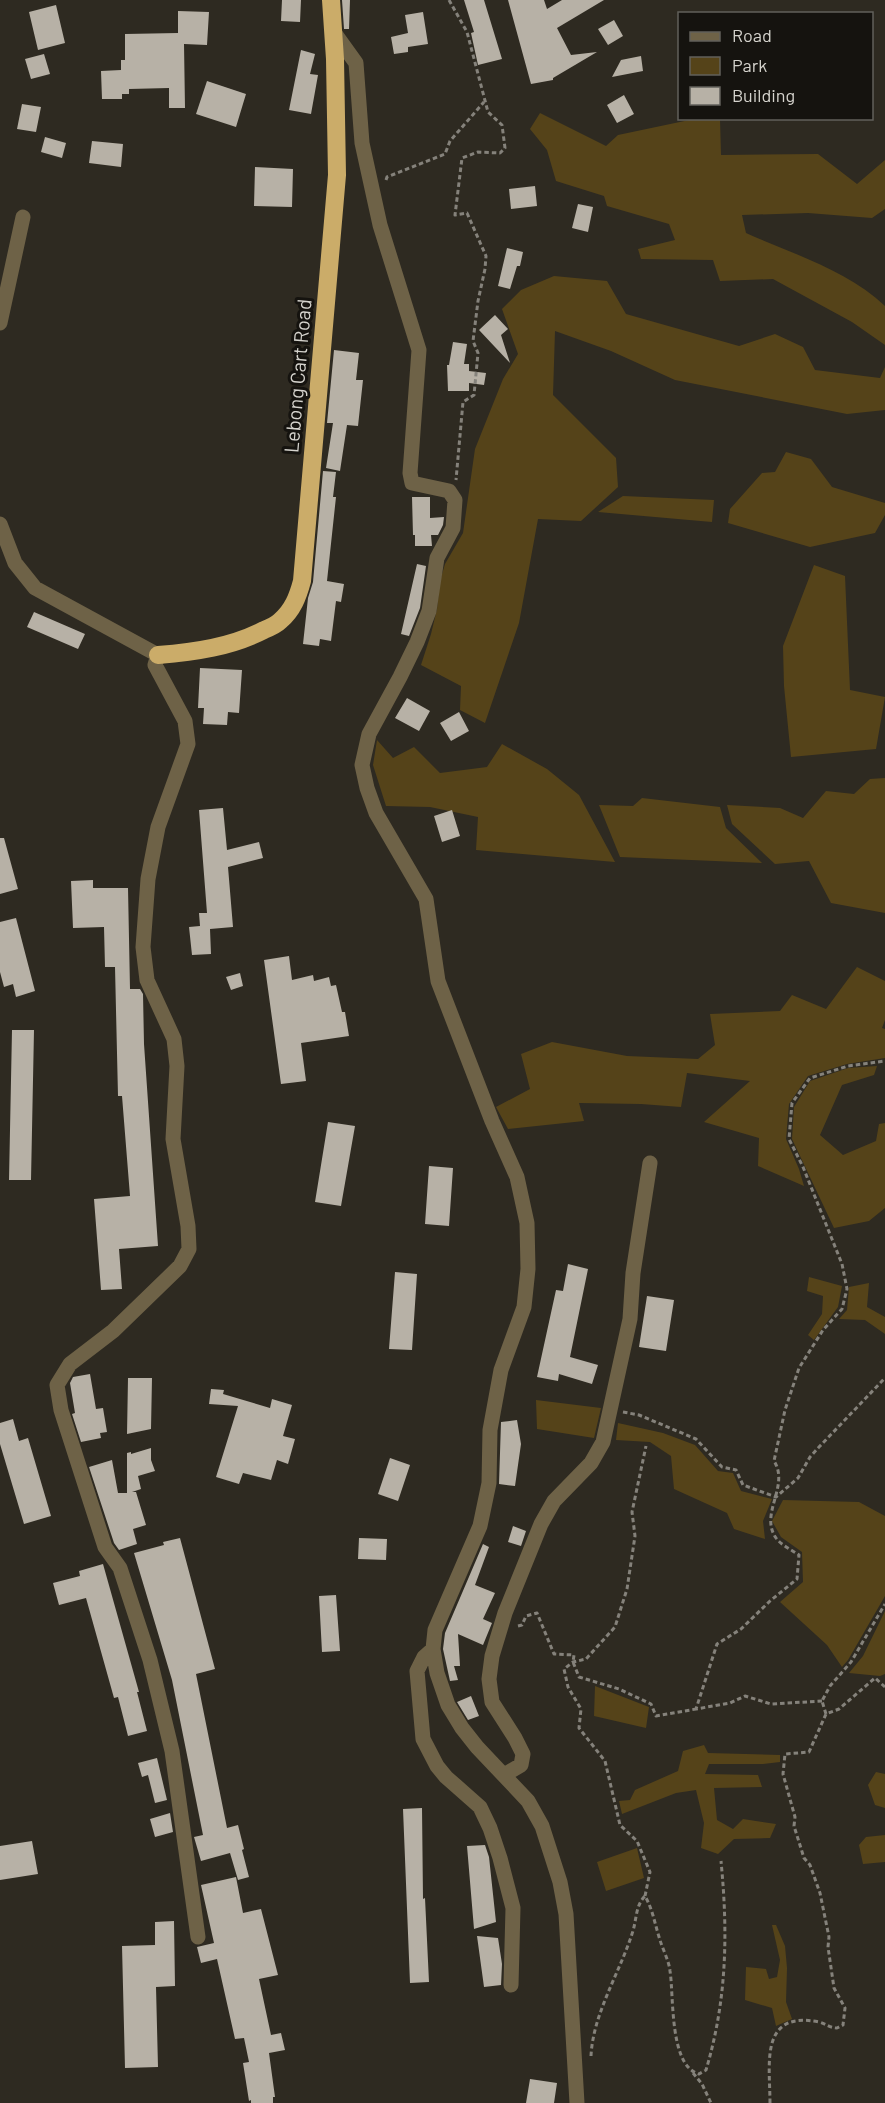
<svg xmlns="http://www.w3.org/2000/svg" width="885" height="2103" font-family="Barlow,sans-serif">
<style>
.green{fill:#554319}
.building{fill:#b7b1a6}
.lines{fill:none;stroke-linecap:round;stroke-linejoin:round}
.path{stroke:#85827b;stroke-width:3;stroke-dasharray:4.5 3;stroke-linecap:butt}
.minor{stroke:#6e6247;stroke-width:15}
.highway{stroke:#cbac69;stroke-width:18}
.labels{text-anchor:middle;stroke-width:6;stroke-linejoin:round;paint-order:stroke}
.street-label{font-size:20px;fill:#d5d3cd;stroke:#15130f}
</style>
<rect width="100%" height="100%" fill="#2e2a21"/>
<!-- green -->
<path class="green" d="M540,113l66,33 12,-11 76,-16h26l1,36 97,-1 39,30 28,-24v49l-13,9 -64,-5 -66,2 4,18c47,21 101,37 139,73v39l-33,-23 -79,-43 -53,2 -7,-21 -72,-1 -3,-10 37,-9 -6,-16 -62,-18 -3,-10 -48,-15 -9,-31 -17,-21z
M554,276l53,5 19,33 113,32 36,-12 28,13 12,23 65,8 5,-11v43l-38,4 -172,-34 -64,-29 -56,-20 -2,64 63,63 2,29 -37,34 -43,-2 -19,104 -34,100 -25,-13 1,-24 -40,-21 10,-31 6,-25 3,-28 5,-17 18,-31 12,-84 28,-70 15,-25 -16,-45 19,-19z
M786,452l25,7 21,28 53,16v12l-10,18 -65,14 -82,-24 2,-14 32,-36 13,-1z
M623,496l91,4 -2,22 -114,-10z
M814,565l31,11 5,114 35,7 -9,52 -85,8 -7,-71 -1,-40z
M377,740l16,18 21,-11 26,26 47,-6 15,-23 45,25 32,26 36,67 -139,-12 2,-33 -48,-10 -44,-1 -13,-41z
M885,778v135l-54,-10 -22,-42 -34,3 -43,-40 -5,-19 53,3 23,10 23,-27 28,3 16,-15z
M642,798l78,9 6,21 36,35 -142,-6 -21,-52 34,1z
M857,967l28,14v39l-3,8 3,1v29l-38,6 -39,12 -19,28 -3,35 13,30 5,17 -46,-20 1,-28 -55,-16 46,-41 -63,-8 -6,34 -40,-3 -62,-1 5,18 -76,8 -12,-22 34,-18 -9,-35 31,-12 75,14 71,3 17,-14 -5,-31 70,-3 12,-16 34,14z
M877,1066l-3,9 -32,10 -22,50 23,20 33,-14 3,-17 6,-1v85l-16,13 -35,7 -42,-89 2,-32 16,-26 38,-13z
M809,1277l33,9 -4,21 -24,33 -6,-5 14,-21 1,-18 -16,-5z
M869,1283l-2,24 18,10v17l-20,-14 -26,-1 8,-9 2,-23z
M536,1400l65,8 -7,30 -57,-9z
M618,1423l45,10 32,12 23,26 15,2 8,18 31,8 -9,22 2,18 -31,-10 -7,-16 -53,-24 -3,-33 -21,-14 -34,-2z
M783,1500l76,2 26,14v80l-37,64 -6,7 -15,-22 -47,-43 23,-20 -1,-30 -21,-15 -9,-16z
M885,1611v63l-5,2 -31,-3 14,-17z
M595,1686l54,21 -3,21 -52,-12z
M704,1745l4,8 72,2v7l-17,2h-54l-4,10 53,1 4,12 -48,1 3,32 16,9 10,-10 33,5 -6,14 -36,1 -16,15 -17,-6 3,-25 -8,-33 -20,3 -54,21 -3,-13 11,-1 5,-10 43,-19 5,-20z
M876,1772l9,2v34l-10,-3 -7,-20z
M885,1835v27l-22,2 -4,-19 7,-8z
M637,1848l7,30 -38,13 -9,-29z
M772,1925h4l9,21 2,22 -1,34 6,17 -16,7 -4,-18 -27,-8 1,-33 20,2 3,10 8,-2 3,-17z"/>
<!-- building -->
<path class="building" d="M282,0h19l-1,22 -19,-1z
M342,0h8l-1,29h-5z
M464,0h20l18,59 -24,6 -7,-32 3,-1z
M508,0h36l3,9 15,-9h42l-47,28 14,27 26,-3 -44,26v2l-22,4z
M56,5l9,38 -27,7 -9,-38z
M178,11l31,1 -2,33 -23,-1 1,64h-16v-20l-40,1v5h-7v5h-20l-1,-28 20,-1v-10h4v-26l53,-1z
M423,12l5,32 -20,3v5l-14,2 -3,-17 17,-4 -3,-18z
M614,20l9,16 -15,9 -10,-16z
M301,50l14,4 -5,20 8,1 -7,39 -22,-4z
M44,54l6,20 -19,5 -6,-20z
M641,56l2,15 -31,6 9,-17z
M207,81l39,13 -10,33 -40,-13z
M624,95l10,19 -17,9 -10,-18z
M22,104l19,3 -5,25 -19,-3z
M45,137l21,6 -4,15 -21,-6z
M92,141l31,3 -2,23 -32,-4z
M255,167l38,2 -1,38 -38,-1z
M535,186l2,20 -26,3 -2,-20z
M578,204l15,3 -5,25 -16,-4z
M507,248l16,4 -3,14h-3l-7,23 -12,-3z
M495,315l13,14 -7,6 9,28 -31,-33z
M453,342l14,2 -3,20h5v7l17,2 -2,12 -15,-2v8h-21l-1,-26h2z
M334,350l25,3 -3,27h7l-5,46 -11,-1 -7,46 -14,-3 7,-45h-6z
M323,471l13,1 -3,25h3l-9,84 17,3 -3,18 -5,-1 -5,40 -11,-2 -1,7 -16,-2 5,-46 5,-16z
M412,497h18v21l14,-1 -1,8 -5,10h-7l1,11h-17v-11h-2z
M417,564l9,2 -6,42 -11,28 -8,-2z
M34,612l51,22 -7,15 -51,-22z
M200,668l42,2 -3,43 -11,-1 -1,13 -24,-1 1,-16h-6z
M407,698l23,13 -11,20 -24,-13z
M459,712l10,19 -18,10 -11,-18z
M223,808l4,42 32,-8 4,16 -35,9 5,60 -23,2 1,25 -19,1 -3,-28 11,-1 -1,-13h8l-8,-103z
M452,810l8,26 -18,6 -8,-26z
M0,838h4l14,51 -18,5z
M93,880v8h35l2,101h10l3,5 1,50 14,202 -39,3 3,40 -21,1 -7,-91 36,-3 -8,-100h-4l-3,-129h-10l-1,-40 -31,1 -2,-47z
M16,918l19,73 -19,6 -3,-13 -9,3 -4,-15v-50z
M289,956l3,24 21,-5 1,6 15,-4 2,9 5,-1 6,27h3l4,24 -48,7 5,38 -25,3 -17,-124z
M240,973l3,13 -12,4 -5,-13z
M12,1030h22l-3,150h-22z
M328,1122l27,4 -14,80 -26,-4z
M429,1166l24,2 -4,58 -24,-2z
M568,1264l20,5 -18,88 28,8 -6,19 -33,-10 -1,7 -21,-4 19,-87 7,1z
M395,1272l22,2 -5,76 -23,-1z
M647,1296l27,4 -8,51 -27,-4z
M90,1374l6,35 7,-1 4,24 -7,1 1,5 -20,4 -9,-28 3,-1 -5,-30 3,-6z
M128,1378h24l-1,51 -24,5z
M211,1389l13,1 -1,4 47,14 2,-9 20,6 -9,31 12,3 -7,25 -11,-4 -6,20 -28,-7 -4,11 -23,-7 22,-71 -29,-2z
M13,1419l6,22 9,-3 23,78 -27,8 -24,-80v-21z
M517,1420l4,24 -6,42 -16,-2 2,-62z
M151,1448v12l4,11 -17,5 3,13 -9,3h4l10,33 -13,4 4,15 -18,6 -5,-7 -25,-76 23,-7 6,33h9v-40l4,-1v2z
M390,1458l20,7 -12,36 -20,-7z
M513,1526l13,5 -5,15 -13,-4z
M180,1538l35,131 -19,5 31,154 11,-3 6,24 -2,1 7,27 -11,3 -8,-27 -29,8 -7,-24 9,-2 -31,-155 -38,-127 30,-8 -1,-3z
M359,1538l28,1 -1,21 -28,-1z
M483,1544l6,3 -14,38 20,8 -12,26 9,4 -9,22 -25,-11 2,32h-6l4,14 -8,1 -7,-32 2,-16z
M103,1564l36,128h-2l10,39 -19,5 -10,-39 -4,1 -28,-100 -27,7 -6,-22 27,-7 -1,-5z
M336,1595l4,56 -18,1 -3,-56z
M471,1696l8,20 -11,4 -11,-18z
M157,1758l10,42 -12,3 -7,-28 -6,2 -4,-14z
M422,1808l1,91 2,-1 4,84 -19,1 -7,-174z
M170,1813l3,19 -18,5 -5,-18z
M32,1841l6,33 -38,6v-34z
M485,1845l4,12 7,65 -22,7 -7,-83z
M236,1877l7,36 18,-4 17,66 -19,4 12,56 10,-2 4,17 -16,3 6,44h-2v6h-22v-3l-2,1 -6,-38 6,-1 -5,-24 -9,1 -18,-80 -16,4 -4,-16 17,-4 -13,-58z
M174,1921l1,65 -19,1 2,80 -33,1 -3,-122 33,-1v-23z
M477,1936l21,2 4,26 -1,21 -17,2z
M530,2079l27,4 -3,20h-28z"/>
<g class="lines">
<!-- path -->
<path class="path" d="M449,0l18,32 21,80 14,13 3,23 -5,5 -22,-1 -16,6 -7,57 12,-2 19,43 -1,13 -7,32 -5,40 5,12 -4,42 -11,7 -7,78
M386,180l1,-3 58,-23 5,-13 34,-39
M623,1412l16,3 57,24 26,28 14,3 7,15 33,12 22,-19 12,-21 9,-10 66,-69
M518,1626l4,-1 4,-9 11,-3 17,41 20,1 -1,7 6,15 40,12 32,15 5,12 40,-7
M822,1701l-51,3 -26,-8 -15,7 -34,6 21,-65 24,-15 29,-28 27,-22 2,-24c-7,-5 -18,-10 -23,-17 -17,-24 14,-52 -2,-77l11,-51 14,-42 24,-38 19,-21 5,-20 -5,-25 -39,-97 -14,-28 3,-36 18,-25 38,-12 37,-5
M826,1714l-4,-13 8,-15 21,-24 34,-58
M645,1896l5,-24 -13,-31 -17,-16 -15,-64 -26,-33 2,-19 -13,-22 -4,-18 9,-7 13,-3 29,-32 12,-38 8,-53 -3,-24 14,-66
M591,2056c2,-42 28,-82 41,-122 5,-14 3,-28 13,-38 8,14 10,29 15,44 3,10 9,21 10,31 4,25 -1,95 29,103l7,-4c21,-70 22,-137 15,-209
M693,2073l9,11 9,19
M770,2103c0,-39 -11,-93 49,-81 7,2 11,6 18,6l6,-3 2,-17 -11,-20 -6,-41 1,-10 -9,-44 -10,-28 -6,-7 -10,-32 1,-9 -12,-43 2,-20 24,-2 17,-38 13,-5 36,-31 10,9"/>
<!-- minor -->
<path class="minor" d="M333,31l23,32 6,80 18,82 39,125 -9,123 2,10 37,8 6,9 -2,28 -16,30 -8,53 -12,31 -17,35 -31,57 -7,31 5,23 9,25 50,86 12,82 54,140 25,56 10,46 1,46 -4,38 -23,63 -11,60 -1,53 -9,43 -45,104 -2,19 4,24 11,32 14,23 15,19 51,54 14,25 18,56 6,32 11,189
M0,323l23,-106
M0,524l15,39 20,25 123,67 -3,10 30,56 3,23 -30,83 -10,52 -5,68 4,33 27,59 3,27 -4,73 15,87 1,23 -9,17 -67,65 -43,33 -13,21 4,25 44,137 15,21 30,92 22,91 26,186
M433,1649l-9,8 -7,14 6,68 14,27 9,11 34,30 10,21 10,30 13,50 -2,77
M504,1775l17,-10 2,-11 -8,-16 -23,-36 -3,-23 3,-23 13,-43 36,-89 13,-23 37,-38 12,-21 27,-123 3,-46 17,-110"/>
<!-- highway -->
<path class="highway" d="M158,655c37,-3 73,-8 106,-25 5,-2 12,-5 16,-9 13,-11 18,-25 22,-40l35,-406 -2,-116 -4,-59"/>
</g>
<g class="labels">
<!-- street labels -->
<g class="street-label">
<text transform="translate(298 376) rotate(-85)" y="7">Lebong Cart Road</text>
</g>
</g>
<!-- legend -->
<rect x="678" y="12" width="195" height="108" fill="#15130f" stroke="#62605b" stroke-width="1.5"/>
<rect x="690" y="32" width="30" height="9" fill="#6e6247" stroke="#62605b" stroke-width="1.5"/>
<text x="732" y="42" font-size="18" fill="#d5d3cd">Road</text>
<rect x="690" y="57" width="30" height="18" fill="#554319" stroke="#62605b" stroke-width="1.5"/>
<text x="732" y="72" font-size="18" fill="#d5d3cd">Park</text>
<rect x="690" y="87" width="30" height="18" fill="#b7b1a6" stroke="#62605b" stroke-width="1.5"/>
<text x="732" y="102" font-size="18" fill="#d5d3cd">Building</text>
</svg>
